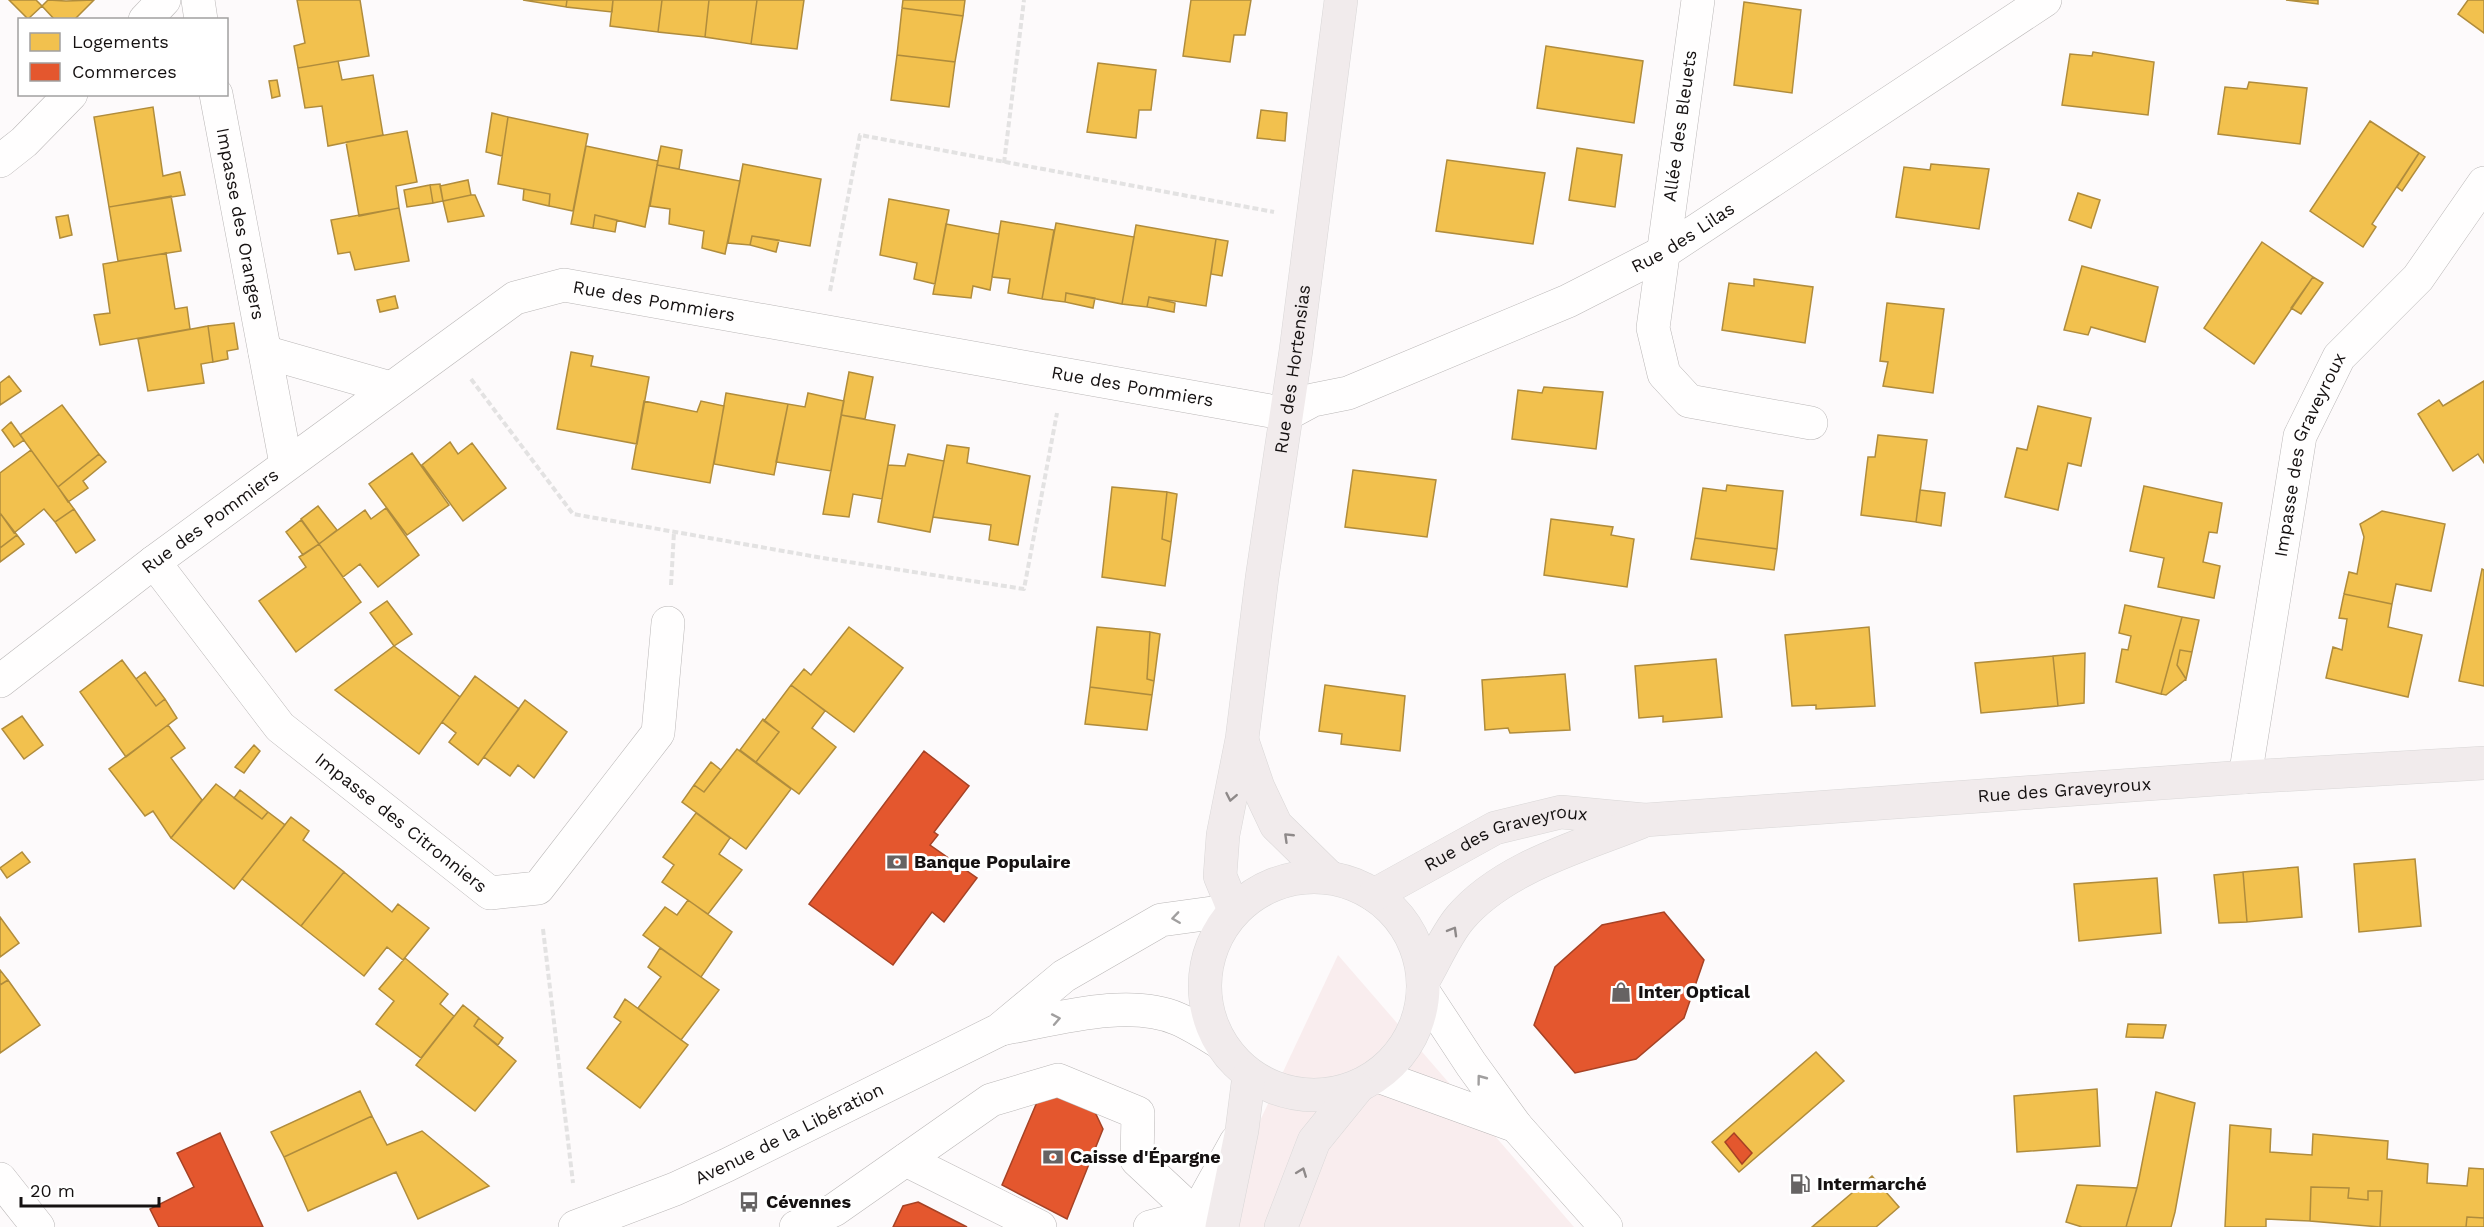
<svg xmlns="http://www.w3.org/2000/svg" width="2484" height="1227" font-family="'Work Sans',sans-serif">
<style>
.built{fill:#f9edee}
.homes{fill:#f2c14e;stroke:#b08c3c;stroke-width:1.5}
.shops{fill:#e4572e;stroke:#a64225;stroke-width:1.5}
.lines{fill:none;stroke-linecap:round;stroke-linejoin:round}
.minor-casing{stroke:#bab7b7;stroke-width:34}
.major-casing{stroke:#d9d7d7;stroke-width:34}
.path{stroke:#e3e2e2;stroke-width:4;stroke-dasharray:6 3;stroke-linecap:butt}
.minor{stroke:#fffefe;stroke-width:33}
.major{stroke:#f1ebec;stroke-width:33}
.oneway{stroke:#8e8989}
.oneway2{stroke:#a19f9f}
.labels{text-anchor:middle;stroke-width:6;stroke-linejoin:round;paint-order:stroke}
.street-label{font-size:18px;fill:#151111;stroke:#fff}
.poi-label{font-size:18px;font-weight:bold;fill:#151111;stroke:#fff;text-anchor:start}
</style>
<rect width="100%" height="100%" fill="#fdfafb"/>
<!-- built -->
<path class="built" d="M1338,955l236,272h-364z"/>
<!-- homes -->
<path class="homes" d="M9,0h27l6,6 -14,13z
M48,0l18,1 28,-1 -20,20h-19l-13,-14z
M297,0h63l9,56 -71,12 -4,-22 11,-3z
M523,0h44l-1,7z
M567,0h46l-1,12 -46,-5z
M613,0h49l-4,32 -48,-6z
M662,0h47l-4,37 -47,-5z
M709,0h48l-6,44 -46,-7z
M757,0h47l-7,49 -46,-5z
M903,0h62l-2,16 -61,-8z
M1191,0h60l-6,35h-11l-4,27 -47,-6z
M2286,0h32v4z
M2468,0h16v33l-26,-19z
M1744,2l57,8 -9,83 -58,-8z
M902,8l61,8 -8,46 -58,-7z
M1546,46l97,15 -9,62 -97,-15z
M2093,52l61,10 -6,53 -86,-10 8,-51 22,2z
M897,55l58,7 -6,45 -58,-7z
M338,61l4,19 31,-5 10,60 -55,11 -6,-40 -17,2 -7,-40z
M1098,63l58,7 -5,40h-12l-3,28 -49,-6z
M277,80l3,16 -8,2 -3,-17z
M2249,82l58,6 -7,56 -82,-10 7,-47 22,2z
M153,107l10,69 17,-4 5,23 -76,12 -15,-90z
M1261,110l26,3 -2,28 -28,-3z
M492,113l16,4 -6,39 -16,-4z
M508,117l80,17 -15,77 -24,-5 1,-12 -52,-10z
M2370,121l49,32 -47,71 4,3 -13,20 -53,-36z
M407,131l10,51 -21,4 3,22 -40,8 -13,-74z
M586,146l72,15 -13,66 -50,-12 -2,13 -22,-4z
M661,146l21,4 -3,19 -22,-4z
M1577,148l45,7 -7,52 -46,-7z
M2419,153l6,4 -23,34 -5,-4z
M1447,160l98,13 -12,71 -97,-13z
M743,164l78,15 -11,67 -58,-10 -2,9 -22,-2z
M1931,164l58,5 -10,60 -83,-12 8,-50 26,3z
M657,165l83,16 -15,73 -23,-6 2,-17 -35,-7 1,-15 -20,-3z
M468,180l3,15 -28,6 -3,-15z
M440,184l3,17 -10,2 -3,-18z
M430,185l3,18 -26,4 -3,-17z
M524,189l26,5 -1,12 -26,-6z
M2078,193l22,7 -9,28 -22,-8z
M471,195h4l9,21 -36,6 -5,-21z
M171,196l10,55 -63,10 -9,-54z
M889,199l60,11 -14,74 -21,-5 3,-16 -37,-8z
M399,208l10,53 -54,9 -5,-18 -12,2 -7,-34z
M68,215l4,20 -12,3 -4,-21z
M595,215l22,5 -2,12 -22,-4z
M1001,221l53,9 -12,69 -34,-6 2,-14 -18,-2z
M1056,223l78,14 -12,67 -56,-11 -1,9 -23,-3z
M946,224l53,10 -9,56 -17,-4 -2,12 -38,-4z
M1136,225l80,14 -10,67 -57,-9 -2,10 -25,-3z
M752,236l27,4 -3,12 -26,-7z
M1216,239l12,2 -6,35 -11,-2z
M2262,242l51,35 -59,87 -50,-36z
M166,253l9,56 12,-2 3,22 -90,16 -6,-30 16,-2 -7,-49z
M2082,266l76,21 -13,55 -54,-15 -3,8 -24,-5z
M2313,277l10,6 -22,31 -10,-6z
M1754,279l59,8 -8,56 -83,-13 7,-47 25,3z
M1066,293l29,5 -2,10 -28,-6z
M395,296l3,12 -18,4 -3,-12z
M1149,297l26,6 -1,9 -27,-5z
M1887,303l57,6 -11,84 -50,-7 5,-24 -8,-1z
M234,323l4,26 -11,2 1,8 -15,3 -5,-36z
M208,326l5,36 -12,2 3,19 -56,8 -10,-52z
M571,352l22,4 -2,10 58,11 -12,67 -80,-15z
M849,372l24,5 -8,42 -24,-4z
M9,376l12,15 -21,14v-22z
M2484,381v82l-6,-9 -25,17 -35,-57 21,-14 4,6z
M1544,387l59,5 -7,57 -84,-10 6,-49 24,3z
M726,393l62,11 -14,71 -60,-11z
M808,393l36,8 -13,70 -55,-9 12,-58 17,3z
M644,401l53,11 4,-11 23,5 -14,77 -78,-14z
M62,405l37,49 -41,33 -38,-52z
M2038,406l53,12 -10,48 -13,-3 -10,47 -53,-13 12,-49 10,2z
M841,415l54,10 -13,74 -29,-5 -4,23 -26,-3z
M11,422l13,18 -10,7 -12,-17z
M1878,435l49,5 -11,82 -55,-7 7,-58h7z
M450,442l8,12 14,-11 34,45 -43,33 -41,-56z
M947,445l22,3 -2,15 63,13 -12,69 -29,-5 2,-15 -58,-8z
M31,450l43,59 -19,13 -11,-13 -30,24 -14,-20v-40z
M412,453l37,52 -42,30 -38,-51z
M99,454l7,8 -23,19 5,7 -20,14 -10,-15z
M908,454l36,7 -14,71 -52,-10 10,-57 17,1z
M1353,470l83,10 -9,57 -82,-10z
M1727,485l56,6 -6,58 -82,-11 8,-50 23,3z
M2144,486l78,17 -5,30 -8,-1 -6,30 17,4 -6,32 -56,-11 6,-29 -34,-7z
M1112,487l55,5 -5,47 9,3 -6,44 -63,-9z
M1920,490l25,3 -4,33 -25,-4z
M1167,492l10,2 -6,48 -9,-3z
M318,506l19,24 -18,14 -18,-25z
M386,508l33,47 -41,32 -18,-23 -17,13 -24,-33 46,-34 6,9z
M74,509l21,31 -19,13 -21,-31z
M2382,511l63,13 -14,67 -35,-7 -4,20 -48,-10 5,-22 8,2 7,-37 -4,-13z
M0,513l17,22 -17,13z
M1551,519l62,8 -2,8 23,4 -7,48 -83,-12z
M301,520l18,24 -16,11 -17,-23z
M17,535l7,9 -24,18v-14z
M1695,538l82,11 -3,21 -83,-11z
M319,544l42,58 -65,50 -37,-51 47,-34 -7,-10z
M2482,569l2,1v116l-25,-5z
M2344,594l48,10 -4,23 34,8 -14,62 -82,-19 7,-31 9,3 5,-31 -8,-1z
M387,601l25,33 -18,12 -24,-33z
M2125,605l57,12 -21,77 -45,-12 6,-33 6,1 3,-14 -12,-3z
M2182,617l17,3 -7,32 -12,-2 -3,15 9,14 -20,16 -5,-1z
M849,627l54,41 -49,64 -63,-47 13,-16 7,6z
M1097,627l53,5 -3,47 7,2 -2,14 -62,-8z
M1869,627l6,79 -59,3v-4l-24,1 -7,-71z
M1150,632l10,2 -6,47 -7,-2z
M394,646l66,51 -41,57 -84,-64z
M2180,650l12,2 -6,27 -9,-14z
M2085,653l-1,50 -26,3 -5,-50z
M2053,656l5,50 -77,7 -6,-50z
M1716,659l6,58 -59,5v-6l-24,2 -4,-52z
M122,660l34,46 9,-7 12,19 -51,39 -46,-65z
M145,672l20,27 -9,7 -20,-27z
M1565,674l5,56 -60,3 -2,-5 -23,2 -3,-50z
M475,676l44,33 -41,56 -29,-23 7,-9 -14,-11z
M791,685l34,26 -13,17 24,19 -37,47 -43,-32 23,-30 -15,-11z
M1325,685l80,11 -5,55 -59,-7 1,-10 -23,-3z
M1090,687l62,8 -5,35 -62,-6z
M525,700l42,32 -33,46 -16,-13 -8,11 -26,-19z
M22,716l21,29 -19,14 -22,-30z
M763,719l16,13 -23,30 -16,-12z
M168,725l17,23 -14,10 31,42 -31,38 -18,-27 -8,5 -36,-47z
M254,745l6,6 -16,22 -9,-6z
M737,749l54,40 -45,60 -64,-47 12,-17 10,7z
M711,762l10,8 -17,22 -10,-7z
M216,784l46,35 6,-7 17,13 -51,64 -63,-51z
M240,790l28,22 -6,7 -28,-21z
M696,813l34,25 -11,16 23,16 -34,44 -46,-32 12,-17 -11,-8z
M291,817l18,14 -6,9 41,32 -43,54 -59,-47z
M22,852l8,10 -23,16 -7,-10z
M2415,859l6,67 -62,6 -5,-68z
M2298,867l4,50 -55,5 -4,-50z
M344,872l48,40 6,-8 31,24 -26,32 -16,-13 -23,29 -63,-50z
M2243,872l4,50 -28,1 -5,-48z
M2157,878l4,55 -82,8 -5,-57z
M688,900l44,32 -31,45 -58,-42 22,-28 12,8z
M0,917l19,26 -19,14z
M660,948l59,42 -38,50 -43,-32 23,-31 -13,-10z
M405,958l43,36 -8,10 14,12 -33,42 -45,-34 18,-23 -15,-12z
M0,970l8,10 -8,5z
M8,980l32,45 -40,28v-68z
M625,999l63,46 -48,63 -53,-40 34,-46 -7,-5z
M463,1005l16,13 -5,8 42,35 -41,50 -59,-46z
M479,1018l24,20 -5,7 -24,-19z
M2128,1024l38,1 -3,13 -37,-1z
M1816,1052l28,29 -105,91 -27,-30z
M2097,1089l3,57 -83,6 -3,-56z
M360,1091l12,25 -88,41 -13,-25z
M2156,1092l39,11 -20,109 -4,15h-45l12,-43z
M372,1116l15,29 35,-14 67,55 -71,33 -22,-47 -88,39 -24,-54z
M2230,1125l41,4 -1,23 42,3 1,-21 75,7 -1,18 41,5 -1,19 40,3 2,-18 15,1v49l-17,-1 -1,10h-86l2,-36h-14v9l-20,-2 1,-10 -38,-1 -1,34 -44,-2v8h-41z
M1872,1176l27,31 -23,20h-64z
M2077,1185l60,3 -11,39h-44l-16,-5z
M2311,1187l38,1 -1,10 20,2v-9h14l-2,36 -70,-6z
M2467,1217l17,1v9h-18z"/>
<!-- shops -->
<path class="shops" d="M924,751l45,35 -35,46 4,3 -8,10 47,33 -33,44 -12,-10 -39,53 -84,-61z
M1664,912l40,48 -20,58 -48,41 -61,14 -41,-48 21,-58 47,-42z
M1057,1096l37,14 9,19 -36,90 -65,-34 35,-83z
M220,1133l43,94h-104l-9,-18 44,-22 -17,-34z
M1734,1133l18,20 -10,11 -17,-22z
M918,1202l49,25h-74l10,-21z"/>
<g class="lines">
<!-- minor casing -->
<g class="minor-casing">
<g id="minor">
<path d="M198,0l3,20"/>
<path d="M1698,0l-45,328 11,46 25,27 122,22"/>
<path d="M145,20l19,-20"/>
<path id="s1" d="M216,94l70,370"/>
<path d="M0,161l24,-19 47,-48"/>
<path d="M265,352l126,36"/>
<path id="s2" d="M154,562l126,165 210,166 48,-5 120,-155 10,-110"/>
<path id="s3" d="M0,681l154,-119 361,-264 49,-13 723,129 26,-14 35,-7 220,-92 96,-49 381,-252"/>
<path id="s4" d="M2245,777l55,-341 39,-79 79,-79 66,-95"/>
<path d="M1423,991l48,73 45,62 90,101"/>
<path d="M1001,1029c52,-9 127,-32 177,-10 14,6 28,15 41,23"/>
<path d="M1378,1076l138,50"/>
<path d="M906,1160l134,67"/>
<path d="M0,1179l38,48"/>
<path id="s5" d="M575,1227l100,-38 52,-24 272,-135 65,-54 97,-56 73,-10"/>
<path d="M796,1227l38,-17 157,-110 67,-20 80,33 -1,47 59,55"/>
<path d="M1150,1227l46,-12"/>
<path d="M1189,1227l47,-85"/>
</g>
</g>
<!-- major casing -->
<g class="major-casing">
<g id="major">
<path d="M1243,743l15,44 18,38 53,52"/>
<circle cx="1314" cy="986" r="109"/>
<path id="s6" d="M1374,895l121,-67 66,-16 84,8 600,-43 239,-14"/>
<path id="s7" d="M1234,910l-14,-34 3,-41 19,-96 20,-161 34,-228 45,-350"/>
<path d="M1423,981c12,-20 22,-45 37,-63 43,-51 122,-72 181,-96"/>
<path d="M1222,1227l20,-97 7,-55"/>
<path d="M1281,1227l33,-86 43,-53"/>
</g>
</g>
<!-- path -->
<path class="path" d="M1004,163l20,-163
M830,291l30,-156 414,77
M471,379l102,135 250,44 201,31 33,-176
M671,585l3,-53
M543,929l30,254"/>
<!-- minor -->
<use href="#minor" class="minor"/>
<!-- major -->
<use href="#major" class="major"/>
</g>
<!-- one-way arrows -->
<defs><path id="oneway-chevron" d="M-2-3.5L2.5 0L-2 3.5" fill="none" stroke-width="1.6" stroke-linecap="round" stroke-linejoin="round" transform="scale(1.5)"/></defs>
<g class="oneway">
<use href="#oneway-chevron" transform="translate(1231 797) rotate(101)"/>
<use href="#oneway-chevron" transform="translate(1288 837) rotate(-136)"/>
<use href="#oneway-chevron" transform="translate(1453 931) rotate(-60)"/>
<use href="#oneway-chevron" transform="translate(1302 1172) rotate(-69)"/>
</g>
<g class="oneway2">
<use href="#oneway-chevron" transform="translate(1176 918) rotate(172)"/>
<use href="#oneway-chevron" transform="translate(1056 1019) rotate(-11)"/>
<use href="#oneway-chevron" transform="translate(1481 1079) rotate(-127)"/>
</g>
<!-- icons -->
<defs>
<g id="bank-bare" transform="scale(1.62)"><path d="M-6-4H6V4H-6ZM0-2.3a2.3 2.3 0 1 0 0 4.6a2.3 2.3 0 1 0 0-4.6Z" fill="#666363" stroke="#fff" stroke-width="2.5" paint-order="stroke"/></g>
<g id="shop-bare" transform="scale(1.62)"><path d="M-5-2.5h2.3a2.7 3.5 0 0 1 5.4 0H5L5.5 6h-11ZM-1.5-2.5h3a1.5 2.3 0 0 0-3 0Z" fill="#666363" stroke="#fff" stroke-width="2.5" paint-order="stroke"/></g>
<g id="fuel-bare" transform="scale(1.62)"><path d="M-5.5-6h7V0h2V4h1.3V-2.5L3-4.5l.8-.8L6-3V5H2.5V1h-1V6h-7ZM-4.2-4.7v3.2H.2V-4.7Z" fill="#666363" stroke="#fff" stroke-width="2.5" paint-order="stroke"/></g>
<g id="bus-bare" transform="scale(1.62)"><path d="M-5-6H5V4H4V6H2V4H-2V6H-4V4H-5ZM-3.5-4V0h7V-4ZM-3.5 1.2v1.5H-2V1.2ZM2 1.2v1.5H3.5V1.2Z" fill="#666363" stroke="#fff" stroke-width="2.5" paint-order="stroke"/></g>
</defs>
<g fill-rule="evenodd">
<use href="#bank-bare" x="897" y="862"/>
<use href="#shop-bare" x="1621" y="992"/>
<use href="#bank-bare" x="1053" y="1157"/>
<use href="#fuel-bare" x="1800" y="1184"/>
<use href="#bus-bare" x="749" y="1202"/>
</g>
<g class="labels">
<!-- street labels -->
<g class="street-label">
<text transform="translate(1680 126) rotate(-82)" y="6">Allée des Bleuets</text>
<text dy="6" stroke="none"><textPath href="#s1" startOffset="132">Impasse des Orangers</textPath></text>
<text dy="6" stroke="none"><textPath href="#s3" startOffset="1862">Rue des Lilas</textPath></text>
<text dy="6" stroke="none"><textPath href="#s3" startOffset="784">Rue des Pommiers</textPath></text>
<text dy="6" stroke="none"><textPath href="#s7" startOffset="549">Rue des Hortensias</textPath></text>
<text dy="6" stroke="none"><textPath href="#s3" startOffset="1270">Rue des Pommiers</textPath></text>
<text dy="6" stroke="none"><textPath href="#s4" startOffset="330">Impasse des Graveyroux</textPath></text>
<text dy="6" stroke="none"><textPath href="#s3" startOffset="264">Rue des Pommiers</textPath></text>
<text dy="6" stroke="none"><textPath href="#s6" startOffset="711">Rue des Graveyroux</textPath></text>
<text dy="6" stroke="none"><textPath href="#s2" startOffset="362">Impasse des Citronniers</textPath></text>
<text dy="6" stroke="none"><textPath href="#s6" startOffset="146">Rue des Graveyroux</textPath></text>
<text dy="6" stroke="none"><textPath href="#s5" startOffset="234">Avenue de la Libération</textPath></text>
</g>
<!-- poi labels -->
<g class="poi-label">
<text x="914" y="868">Banque Populaire</text>
<text x="1638" y="998">Inter Optical</text>
<text x="1070" y="1163">Caisse d'Épargne</text>
<text x="1817" y="1190">Intermarché</text>
<text x="766" y="1208">Cévennes</text>
</g>
</g>
<!-- legend -->
<rect x="18" y="18" width="210" height="78" fill="#ffffff" stroke="#a1a0a0" stroke-width="1.5"/>
<rect x="30" y="33" width="30" height="18" fill="#f2c14e" stroke="#a1a0a0" stroke-width="1.5"/>
<text x="72" y="48" font-size="18" fill="#151111">Logements</text>
<rect x="30" y="63" width="30" height="18" fill="#e4572e" stroke="#a1a0a0" stroke-width="1.5"/>
<text x="72" y="78" font-size="18" fill="#151111">Commerces</text>
<!-- scale -->
<path d="M21 1197v9h138v-9" fill="none" stroke="#151111" stroke-width="3"/>
<text x="30" y="1197" font-size="18" fill="#151111" stroke="#ffffff" stroke-width="4.5" paint-order="stroke">20 m</text>
</svg>
